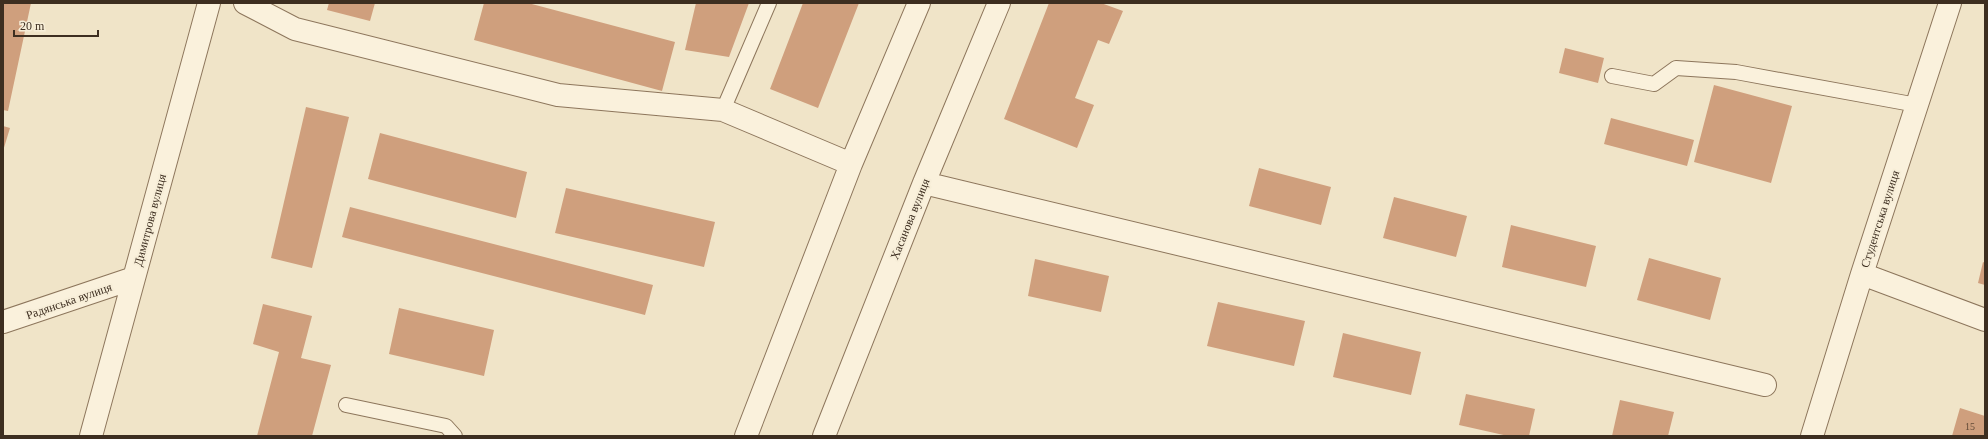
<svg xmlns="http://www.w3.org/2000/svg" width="1988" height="439" font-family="Georgia,serif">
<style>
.building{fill:#cf9f7d}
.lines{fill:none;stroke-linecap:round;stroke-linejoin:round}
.service-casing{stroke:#8d765c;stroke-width:16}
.minor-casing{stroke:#8d765c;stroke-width:24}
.service{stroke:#faf1dc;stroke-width:14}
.minor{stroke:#faf1dc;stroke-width:22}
.labels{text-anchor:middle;stroke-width:4;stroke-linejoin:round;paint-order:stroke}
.number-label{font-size:10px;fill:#624a37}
.street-label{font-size:12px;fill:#3d2e20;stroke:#f7eed8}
</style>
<rect width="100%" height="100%" fill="#f0e4c8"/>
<!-- building -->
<path class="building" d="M3,3h28l-23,108 -5,-1z
M329,3h46l-5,18 -43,-11z
M484,3h44l147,39 -13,49 -188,-51z
M696,3h53l-20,54 -44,-7z
M803,3h56l-41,105 -48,-19z
M1049,3h52l22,8 -14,33 -11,-4 -23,58 19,7 -17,43 -73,-29z
M1565,48l39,10 -6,25 -39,-10z
M1714,85l78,21 -21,77 -77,-21z
M306,107l43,10 -37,151 -41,-10z
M1611,118l83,22 -7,26 -83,-22z
M3,126l7,2 -7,23z
M380,133l147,39 -11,46 -148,-39z
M1259,168l72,19 -10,38 -72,-19z
M566,188l149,34 -11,45 -149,-34z
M1394,197l73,19 -11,41 -73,-19z
M350,207l303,78 -8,30 -303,-78z
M1511,225l85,21 -10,41 -84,-20z
M1649,258l72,20 -11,42 -73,-20z
M1035,259l74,17 -8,36 -73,-16z
M1983,262l2,1v22l-7,-2z
M1218,302l87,19 -11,45 -87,-20z
M263,304l49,12 -11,42 30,7 -19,71h-55l22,-84 -26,-8z
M399,308l95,22 -10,46 -95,-22z
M1343,333l78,19 -10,43 -78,-18z
M1466,394l69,15 -6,27h-21l-49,-11z
M1620,400l54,12 -6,24h-56z
M1960,408l25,8v20h-33z"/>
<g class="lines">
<!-- service casing -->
<g class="service-casing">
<path id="service" d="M1612,76l42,8 22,-16 60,4 181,33
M723,110l46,-107
M346,405l100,21 9,10"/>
</g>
<!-- minor casing -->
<g class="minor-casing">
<path id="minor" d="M245,3l50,26 263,66 165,15 128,54
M924,183l841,202
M1862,274l123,46
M3,322l131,-44
M91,436l118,-433
M746,436l105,-272 68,-161
M824,436l100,-253 75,-180
M1812,436l50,-162 88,-271"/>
</g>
<!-- service -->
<use href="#service" class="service"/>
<!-- minor -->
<use href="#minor" class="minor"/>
</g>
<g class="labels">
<!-- number labels -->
<g class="number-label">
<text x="1970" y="430">15</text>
</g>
<!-- street labels -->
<g class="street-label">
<text transform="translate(910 219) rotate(-68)" y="4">Хасанова вулиця</text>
<text transform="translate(1880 219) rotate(-72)" y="4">Студентська вулиця</text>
<text transform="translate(150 220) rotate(-75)" y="4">Димитрова вулиця</text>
<text transform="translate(69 301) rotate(-19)" y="4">Радянська вулиця</text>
</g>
</g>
<!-- border -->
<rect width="1988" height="439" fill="none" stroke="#3d2e20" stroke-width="8"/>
<!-- scale -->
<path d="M14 30v6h84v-6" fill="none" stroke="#3d2e20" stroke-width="2"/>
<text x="20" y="30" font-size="12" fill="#3d2e20" stroke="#f7eed8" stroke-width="3" paint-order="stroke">20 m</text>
</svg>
